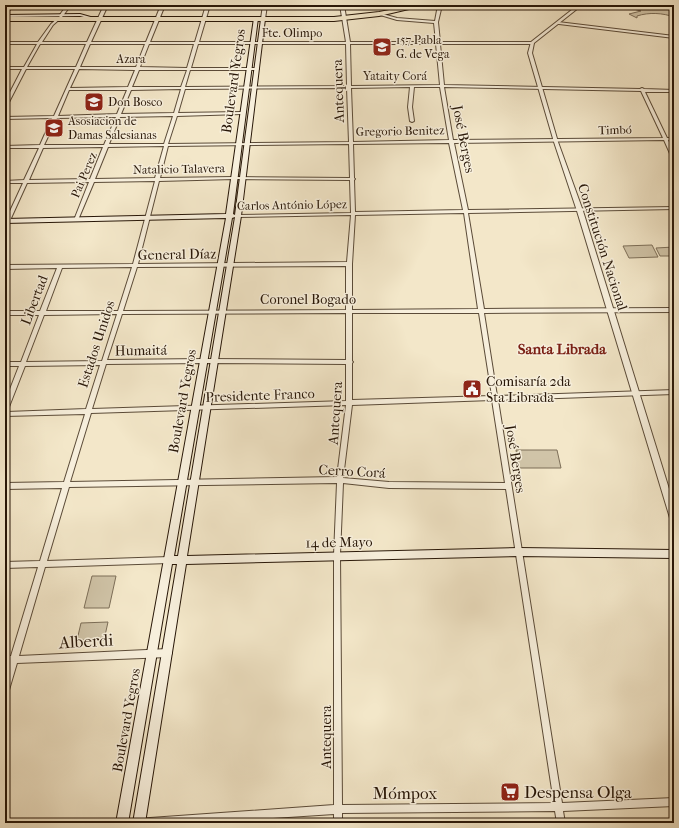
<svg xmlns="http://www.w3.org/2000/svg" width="679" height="828" font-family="'IM FELL French Canon',serif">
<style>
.green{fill:#d0c4a8;stroke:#7c6e58}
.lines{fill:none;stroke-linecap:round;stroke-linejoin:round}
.minor-casing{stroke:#5b4b38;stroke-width:2}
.tertiary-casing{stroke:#5b4b38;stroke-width:2}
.secondary-casing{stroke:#281708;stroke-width:2}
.trunk-casing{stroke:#281708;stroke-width:2}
.minor{fill:#f7efdc;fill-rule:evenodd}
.tertiary{fill:#f7efdc;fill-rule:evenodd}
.secondary{fill:#f7efdc;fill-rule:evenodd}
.trunk{fill:#f3e7c9;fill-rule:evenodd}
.labels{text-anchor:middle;stroke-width:3;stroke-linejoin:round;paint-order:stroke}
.far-street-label{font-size:12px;fill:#281708;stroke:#f7efdc}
.far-poi-label{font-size:12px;fill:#281708;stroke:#f7efdc;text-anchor:start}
.street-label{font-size:14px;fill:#281708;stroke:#f7efdc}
.poi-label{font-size:14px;fill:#281708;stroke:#f7efdc;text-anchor:start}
.neighbourhood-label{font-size:15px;font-weight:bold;fill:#7a1f14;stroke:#f7efdc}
.near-street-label{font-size:17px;fill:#281708;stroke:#f7efdc}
.near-poi-label{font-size:17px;fill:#281708;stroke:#f7efdc;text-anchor:start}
</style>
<rect width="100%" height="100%" fill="#f3e7c9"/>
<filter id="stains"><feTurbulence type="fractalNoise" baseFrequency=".005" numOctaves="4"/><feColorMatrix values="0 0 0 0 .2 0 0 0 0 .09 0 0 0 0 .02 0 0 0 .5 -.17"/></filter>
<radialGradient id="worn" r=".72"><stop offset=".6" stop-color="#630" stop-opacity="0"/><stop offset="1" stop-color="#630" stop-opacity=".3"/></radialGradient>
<!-- green -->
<path class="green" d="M614,5h60v12c-11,-4 -25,-5 -37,-1v2l-8,-4 12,-3 -15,-4 -4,2z
M652,245l6,12 -29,1 -6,-12z
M674,247v9h-14l-4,-8z
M516,450h41l4,18h-42z
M92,576h24l-7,32h-25z
M108,622l-4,18h-27l4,-17z"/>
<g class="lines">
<!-- minor casing -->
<g class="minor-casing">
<path id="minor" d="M10,5h4l-9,10v-3z
M67,5h4l-9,12h-2l-1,-1z
M104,5h4l-17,37h55l15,-37h4l-15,37h45l11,-37h4l-11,37h147l-6,-37h4l6,37h86l-2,-19 -37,-3 -20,-6 2,-1 18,5 38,3 3,-16h4l-4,17 2,20h92l2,1 -2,1h-92l4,41 196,4 2,-1 2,1 30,1v2h-29l22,46h7v2h-6l6,13v6l-2,-1 -8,-18 -210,3 14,67 206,-3v2l-206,4 16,96 190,-1v4l-190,1 13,83 177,-6v4l-176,6 64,403 112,-5v8l-111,5 2,12h-8l-2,-12 -213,2v10h-8v-9l-136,9h-66l1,-3 3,-1 198,-14v-250l3,-72 -268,4 -22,74 122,-4 2,1 1,2 -1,2 -2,1 -124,4 -26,89 149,-7 3,2 1,2 -1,2 -3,2 -151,6 -8,27 -1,3 -3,1v-17l4,-14 -4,1v-8h6l27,-89 -33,1v-6l35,-1 22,-73 -57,1v-6l59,-1 21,-68 -80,2v-14l14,-36h-14v-4h16l18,-47h-34v-4h35l17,-43 -52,1v-4l128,-1 22,-83 -61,1 -16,38 -2,1 -2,-1 15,-38 -62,1 -20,44 -2,1v-6l18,-39h-18v-2l19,-1 15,-32h-34v-2l35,-1 12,-27 -47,1v-2l49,-1 21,-47h-49l-19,37 -2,1v-5l17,-33h-17v-2h19l13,-23h-32v-2h33l13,-18 8,-7 2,1 -8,7 -11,17h45zM40,44h46l-10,23h-49zM90,44h55l-9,23h-56zM149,44h45l-7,24 -47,-1zM198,44h148l1,42 -162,1 5,-17h67l2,-1 -2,-1h-66zM350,44h86l4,41 -89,1zM79,69l56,1 -7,17 -58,1zM139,70h48l-6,17h-49zM410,87l-2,20 2,14 2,1 2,-1 -2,-14 2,-20h26l9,53 -96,2 -2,-54zM444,87l197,4 22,47 -210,2zM347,88l2,54 -181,2 9,-28 65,-2 2,-1 -2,-1 -64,1 7,-24zM181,89l-7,24 -53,1 10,-24zM69,90h58l-10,24 -59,2zM173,116l-9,28h-55l11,-27zM116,117l-12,28h-60l13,-27zM449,143l14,67 -108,2 -1,-32 1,-1 -1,-1 -1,-34zM349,144l1,34 -116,-1 -74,1 8,-32zM164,146l-9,32 -60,1 13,-32zM103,147l-13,32 -61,1 14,-32zM234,179l116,1 1,33 -113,2 -2,1 2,1 113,-2 -4,47 -209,2 21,-83zM464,213l14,96 -126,1v-46l3,-49zM346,266v44l-223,1 14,-44zM132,267l-14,44h-72l16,-43zM346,313v47l-142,-1 -97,1 15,-46zM352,313h127l13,83 -140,4v-37l1,-1 -1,-1zM117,314l-15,47 -76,1 18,-47zM204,363l142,1v37l-254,8 14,-45zM100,365l-14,44 -79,3 18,-46zM492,400l13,83 -116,-1 -46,-4 9,-73zM346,405l-9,72 -267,5 21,-69zM343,483l46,5 117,1 48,314 -212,2 -2,-250z
M263,5h4l-2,14 -2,1 -2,-1z
M558,22l116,14v2l-115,-14h-1z"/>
</g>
<!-- tertiary casing -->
<g class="tertiary-casing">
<path id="tertiary" d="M578,5h4l-48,38 -2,10 26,89 25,69 91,294v16l-3,-1 -1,-2 -93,-307 -23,-69 -26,-89 3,-11z"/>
</g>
<!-- secondary casing -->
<g class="secondary-casing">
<path id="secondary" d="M80,14l14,4 -2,1 -12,-3 -75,1v-2z
M256,17l2,1 -25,196 2,1 26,-196 2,-1 2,1 -24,197 -54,340 332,-8 155,2v8l-155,-2 -333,8 -41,259h-12l44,-259h-5l-44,259h-12l110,-605 -221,5v-4l221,-5 28,-196zM235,217l-57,339h-4l58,-338z"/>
</g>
<!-- trunk casing -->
<g class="trunk-casing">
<path id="trunk" d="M415,5h11l-47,11 -45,5h-329v-4h329l45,-5z"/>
</g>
<!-- minor -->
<use href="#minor" class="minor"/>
<!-- tertiary -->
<use href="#tertiary" class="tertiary"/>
<!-- secondary -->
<use href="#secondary" class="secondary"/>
<!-- trunk -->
<use href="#trunk" class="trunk"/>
</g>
<!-- icons -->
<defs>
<g id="school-square" transform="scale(1)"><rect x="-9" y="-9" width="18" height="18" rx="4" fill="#8f2418" stroke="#f7efdc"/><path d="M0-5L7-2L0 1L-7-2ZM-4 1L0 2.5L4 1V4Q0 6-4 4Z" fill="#fff"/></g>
<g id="university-square" transform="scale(1)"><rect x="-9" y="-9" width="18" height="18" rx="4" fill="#8f2418" stroke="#f7efdc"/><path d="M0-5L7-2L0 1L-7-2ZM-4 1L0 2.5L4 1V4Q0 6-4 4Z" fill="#fff"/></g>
<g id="civic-square" transform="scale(1)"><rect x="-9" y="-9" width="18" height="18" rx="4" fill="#8f2418" stroke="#f7efdc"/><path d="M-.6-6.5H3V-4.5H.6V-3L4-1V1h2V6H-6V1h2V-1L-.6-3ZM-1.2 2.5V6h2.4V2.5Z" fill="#fff"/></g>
<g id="supermarket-square" transform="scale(1)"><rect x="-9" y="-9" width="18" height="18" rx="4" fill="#8f2418" stroke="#f7efdc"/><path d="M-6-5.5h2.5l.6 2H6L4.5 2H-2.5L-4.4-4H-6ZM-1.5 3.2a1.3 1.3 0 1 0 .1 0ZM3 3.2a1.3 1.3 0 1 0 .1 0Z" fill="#fff"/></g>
</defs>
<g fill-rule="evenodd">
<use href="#school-square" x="382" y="47"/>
<use href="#university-square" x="94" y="102"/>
<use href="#school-square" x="54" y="128"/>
<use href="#civic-square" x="472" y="389"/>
<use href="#supermarket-square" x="510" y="792"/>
</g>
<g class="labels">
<!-- far-street labels -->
<g class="far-street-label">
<text x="292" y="37">Fte. Olimpo</text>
<text x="131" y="63">Azara</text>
<text x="395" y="80">Yataity Corá</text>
<text transform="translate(615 130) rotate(-1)" y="4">Timbó</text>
<text transform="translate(400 131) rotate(-1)" y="4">Gregorio Benitez</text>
<text transform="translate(179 169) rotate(-1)" y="4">Natalicio Talavera</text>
<text transform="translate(84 175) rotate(-67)" y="4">Pai Perez</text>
<text transform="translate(292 205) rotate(-1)" y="4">Carlos António López</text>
</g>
<!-- far-poi labels -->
<g class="far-poi-label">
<text x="396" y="44">157 Pabla<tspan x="396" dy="14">G. de Vega</tspan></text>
<text x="108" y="106">Don Bosco</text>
<text x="68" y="125">Asosiacion de<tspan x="68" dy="14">Damas Salesianas</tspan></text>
</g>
<!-- street labels -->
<g class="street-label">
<text transform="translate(233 81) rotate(-82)" y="5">Boulevard Yegros</text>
<text transform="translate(338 91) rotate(-92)" y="5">Antequera</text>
<text transform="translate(464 139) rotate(79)" y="5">José Berges</text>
<text transform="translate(603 247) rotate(72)" y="5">Constitución Nacional</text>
<text transform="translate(177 254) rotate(-1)" y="5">General Díaz</text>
<text x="308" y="304">Coronel Bogado</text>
<text transform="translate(34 300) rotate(-69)" y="5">Libertad</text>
<text transform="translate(96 344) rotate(-72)" y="5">Estados Unidos</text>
<text transform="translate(141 350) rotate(-1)" y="5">Humaitá</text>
<text transform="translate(260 395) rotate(-2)" y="5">Presidente Franco</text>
<text transform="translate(182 401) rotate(-80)" y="5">Boulevard Yegros</text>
<text transform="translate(335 413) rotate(-86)" y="5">Antequera</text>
<text transform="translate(516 459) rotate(81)" y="5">José Berges</text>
<text transform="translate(352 471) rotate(3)" y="5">Cerro Corá</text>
<text transform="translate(339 542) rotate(-1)" y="5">14 de Mayo</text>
<text transform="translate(126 720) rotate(-80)" y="5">Boulevard Yegros</text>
<text transform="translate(326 737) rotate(-90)" y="5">Antequera</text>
</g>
<!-- poi labels -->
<g class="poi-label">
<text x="486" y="386">Comisaría 2da<tspan x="486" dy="16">Sta Librada</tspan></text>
</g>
<!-- neighbourhood labels -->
<g class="neighbourhood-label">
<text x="562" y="354">Santa Librada</text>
</g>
<!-- near-street labels -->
<g class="near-street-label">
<text transform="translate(86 641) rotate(-3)" y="6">Alberdi</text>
<text x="405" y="799">Mómpox</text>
</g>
<!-- near-poi labels -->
<g class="near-poi-label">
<text x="524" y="798">Despensa Olga</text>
</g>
</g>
<!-- margin -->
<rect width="679" height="828" fill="none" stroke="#f3e7c9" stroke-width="20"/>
<rect x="6" y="6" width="667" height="816" fill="none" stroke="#281708" stroke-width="2"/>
<rect x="10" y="10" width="659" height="808" fill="none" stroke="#281708"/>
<rect width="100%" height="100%" filter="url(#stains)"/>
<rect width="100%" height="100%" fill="url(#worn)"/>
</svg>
